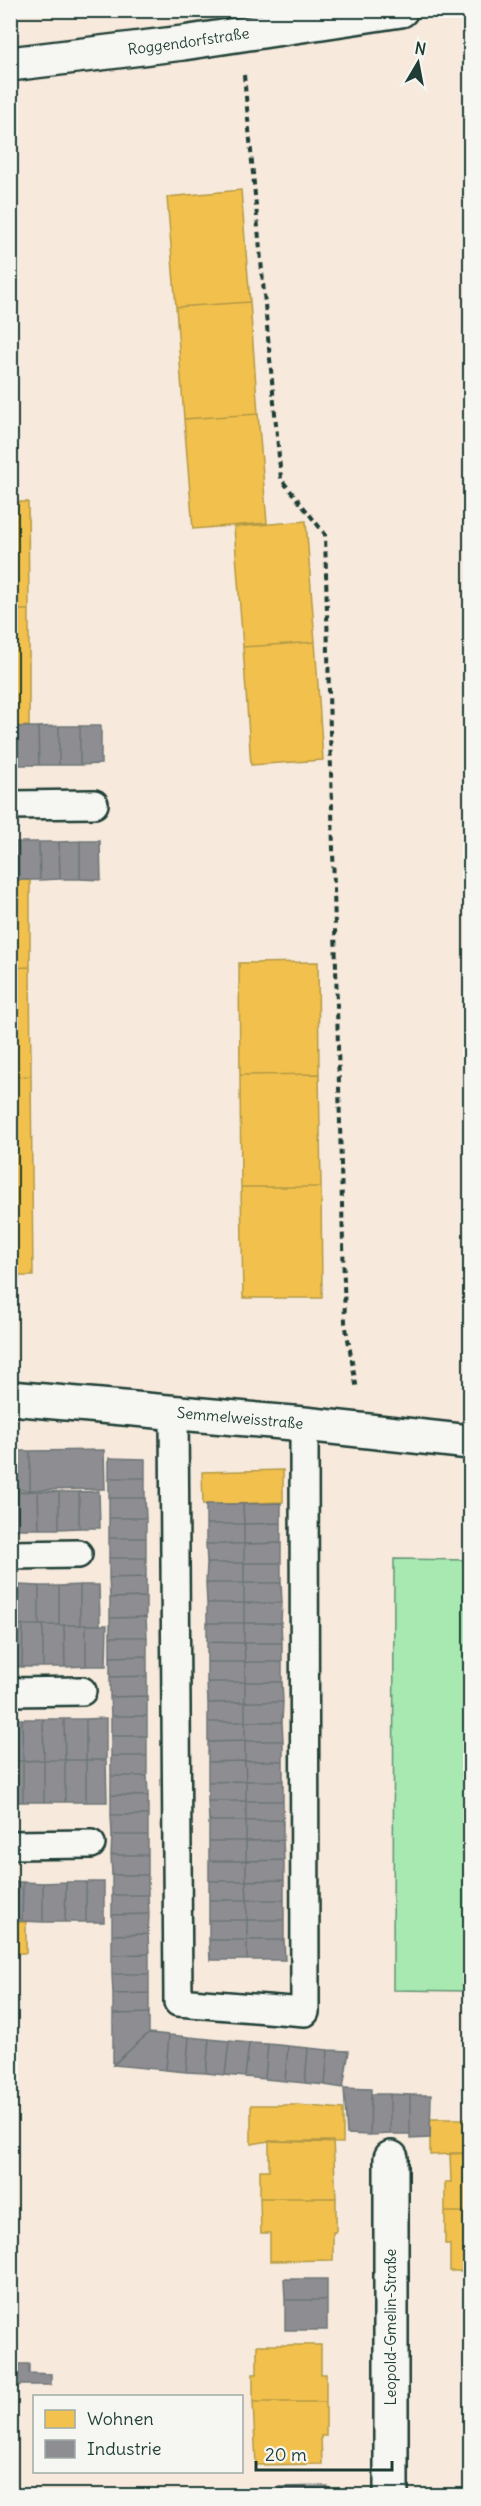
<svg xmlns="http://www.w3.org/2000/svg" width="481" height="2506" font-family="Delius,sans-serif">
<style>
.green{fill:#a8e9b2;stroke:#649373;stroke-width:1.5}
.homes{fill:#f2c14e;stroke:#b39946;stroke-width:1.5}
.industry{fill:#8d8d92;stroke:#6c7576;stroke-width:1.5}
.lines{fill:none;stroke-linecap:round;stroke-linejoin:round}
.service-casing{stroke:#1f3d34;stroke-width:32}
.minor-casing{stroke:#1f3d34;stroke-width:38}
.tertiary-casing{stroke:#1f3d34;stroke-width:38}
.path{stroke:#1f3d34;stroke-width:4;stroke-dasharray:6 4.5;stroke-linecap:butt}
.service{stroke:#f6f6f2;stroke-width:27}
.minor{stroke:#f6f6f2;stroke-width:33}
.tertiary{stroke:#f6f6f2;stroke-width:33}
.labels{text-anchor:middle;stroke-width:6;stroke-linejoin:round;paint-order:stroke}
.street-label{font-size:15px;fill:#1f3d34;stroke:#f6f6f2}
</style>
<rect width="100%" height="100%" fill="#f7e9dc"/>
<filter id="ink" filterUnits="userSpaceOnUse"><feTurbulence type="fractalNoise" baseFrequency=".0167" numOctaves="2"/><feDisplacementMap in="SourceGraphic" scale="12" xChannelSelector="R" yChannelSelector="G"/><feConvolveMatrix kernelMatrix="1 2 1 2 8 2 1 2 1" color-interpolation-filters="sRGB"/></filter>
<g filter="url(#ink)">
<!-- green -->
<path class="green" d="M394,1559l76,1v431l-77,-1z"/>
<!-- homes -->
<path class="homes" d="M241,190l9,112 -74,5 -9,-110z
M250,302l8,112 -74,5 -8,-112z
M258,414l9,109 -74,6 -9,-110z
M10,502h18l1,108h-19z
M306,521l9,121 -72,5 -9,-120z
M10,610h19v116l-19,1z
M315,642l8,118 -72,5 -8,-118z
M10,880h20v87l-20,1z
M318,962l1,112 -79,1 -1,-112z
M30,967l1,109 -21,1v-109z
M319,1074l2,113h-80l-1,-112z
M31,1076l2,200h-23v-199z
M241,1187h80l1,111h-79z
M283,1470v32l-80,3 -1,-33z
M10,1922h16v31h-16z
M251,2105h46l46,4v34l-74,-2 -18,3z
M430,2119h40v34l-40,2z
M269,2141h64l3,57h-76v-28h9z
M450,2153h20v59h-25v-30h6z
M260,2198h76v34h-3v28l-63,1v-28h-9z
M445,2212h25v59h-20v-27h-5z
M257,2345h64v29h5v28h-73v-28h4z
M253,2402h73v34h-5l1,28 -66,1z"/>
<!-- industry -->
<path class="industry" d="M59,726v39h-20l-1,-38z
M59,726h21v39h-21z
M80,726h21v38l-21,1z
M18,727h20l1,38h-21z
M80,841h20l1,39 -21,-1z
M80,841v38h-20l-1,-37z
M10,842h9v38h-9z
M19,842h20l1,38h-21z
M39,842h20l1,37 -20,1z
M104,1450l1,39 -75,1v-39z
M10,1451h20v39h-20z
M109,1458l36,1v19h-36z
M109,1478h36v20h-36z
M10,1490h8v39h-8z
M38,1491l21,1v37h-20z
M38,1491l1,38h-21v-37z
M99,1491l1,37h-21v-36z
M59,1492h20v36l-20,1z
M109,1498h36l1,20h-37z
M281,1503v20l-37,1 -1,-20z
M206,1504h37l1,20h-38z
M109,1518h37v20h-37z
M281,1523v20l-37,1v-20z
M206,1524h38v20h-38z
M109,1538h37v20h-37z
M281,1543v20h-37v-19z
M206,1544h38v19h-37z
M109,1558h37v19l-37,1z
M207,1563h37v20h-38z
M244,1563h37v20h-37z
M146,1577v20l-36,1 -1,-20z
M206,1583h38v20h-37z
M244,1583h37l1,20h-38z
M19,1585l20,1v39h-20z
M19,1585v40h-9v-39z
M80,1585v40h-21v-39z
M80,1585h19l1,40h-20z
M39,1586h20v39h-20z
M146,1597v20l-36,1v-20z
M207,1603h37v20h-37z
M244,1603h38l-1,20h-37z
M146,1617l1,20h-37v-19z
M207,1623h37v20l-37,-1z
M244,1623h37l1,20h-38z
M10,1625h13l-1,42 -12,-1z
M23,1625h20v42h-21z
M43,1625h21l1,42h-22z
M64,1625h22v41l-21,1z
M86,1625h21l-1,41h-20z
M110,1637h37v19l-37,1z
M207,1642l37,1 1,19h-38z
M244,1643h38v19h-37z
M147,1656v20l-37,1v-20z
M207,1662h38v20h-38z
M245,1662h37v20h-37z
M147,1676v20l-37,1v-20z
M207,1682h38v20l-37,1z
M245,1682h37l1,20h-38z
M147,1696v20h-36l-1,-19z
M245,1702h38l-1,20h-37z
M245,1702v20h-37v-19z
M111,1716h36v20h-36z
M106,1718v42h-20v-41z
M10,1719h12l1,42h-13z
M22,1719h21l1,41 -21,1z
M43,1719h21l1,41h-21z
M64,1719h22v41h-21z
M208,1722h37v19l-37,1z
M245,1722h37l1,19h-38z
M111,1736h36v20h-36z
M245,1741h38v20h-38z
M245,1741v20l-37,1v-20z
M111,1756h36v20h-36z
M44,1760v42h-21v-41z
M44,1760h21v42h-21z
M65,1760h21v42h-21z
M86,1760h20l1,42h-21z
M10,1761h13v41h-13z
M245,1761l1,20 -38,1v-20z
M245,1761h38v20h-37z
M111,1776h36l1,20 -37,-1z
M246,1781h37v20h-37z
M246,1781v20h-38v-19z
M111,1795l37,1v19h-37z
M208,1801h38v20h-37z
M246,1801h37v19l-37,1z
M111,1815h37v20h-36z
M283,1820v20l-37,1v-20z
M209,1821h37v20h-37z
M112,1835h36v20h-37z
M283,1840l1,20 -38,1v-20z
M209,1841h37v20h-37z
M111,1855h37v20h-36z
M284,1860v20l-38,1v-20z
M209,1861h37v20h-37z
M112,1875h36v20h-36z
M284,1880v20h-37l-1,-19z
M209,1881h37l1,19h-38z
M10,1882h13l-1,39h-12z
M23,1882l20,1v39l-21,-1z
M66,1882l-1,40h-22v-39z
M66,1882h20v40h-21z
M86,1882h18v40h-18z
M112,1895h36l1,19 -37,1z
M209,1900h38v20h-38z
M247,1900h37v20h-37z
M149,1914l-1,20 -36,1v-20z
M209,1920h38v20h-38z
M247,1920h37v20h-37z
M148,1934l1,20 -37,1v-20z
M209,1940h38v20h-37z
M247,1940h37l1,20h-38z
M149,1954v20h-37v-19z
M112,1974h37v19l-36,1z
M149,1993v20l-36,1v-20z
M149,2013v20l-36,32v-51z
M149,2033l20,2 -3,35 -53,-5z
M169,2035l20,2 -3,35 -20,-2z
M189,2037l20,2 -3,34 -20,-1z
M209,2039l20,2 -4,34 -19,-2z
M229,2041l20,2 -4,34 -20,-2z
M249,2043l19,1 -3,35 -20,-2z
M268,2044l20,2 -3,35 -20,-2z
M288,2046l20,2 -3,35 -20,-2z
M308,2048l20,2 -3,35 -20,-2z
M328,2050l21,1 -6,37 -18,-3z
M344,2088l27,1 -1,46 -23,-1z
M371,2094h19v40l-20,1z
M390,2094l20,1v39h-20z
M410,2095h21l-1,43 -20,1z
M284,2279h43v21h-42z
M285,2300h42v30h-42z
M10,2364h19v9l22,1v11h-41z
M327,2486v10h-47l-1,-9z"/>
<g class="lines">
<!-- service casing -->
<g class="service-casing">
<path id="service" d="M10,805l84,-1
M174,1413l4,589 127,10 -1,-588
M10,1555l68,-1
M10,1692l72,-1
M10,1845l81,-1"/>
</g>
<!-- minor casing -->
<g class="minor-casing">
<g id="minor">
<path id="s1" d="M10,1398l294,26 166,18"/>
<path d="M391,2496v-338"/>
</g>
</g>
<!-- tertiary casing -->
<g class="tertiary-casing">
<g id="tertiary">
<path id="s2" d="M10,64l173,-21 218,-33"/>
</g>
</g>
<!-- path -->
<path class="path" d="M244,75l37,404 44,55 20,788 12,68"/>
<!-- service -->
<use href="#service" class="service"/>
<!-- minor -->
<use href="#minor" class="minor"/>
<!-- tertiary -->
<use href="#tertiary" class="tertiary"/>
</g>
</g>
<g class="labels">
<!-- street labels -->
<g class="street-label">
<text dy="5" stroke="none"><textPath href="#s2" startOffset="180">Roggendorfstraße</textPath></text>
<text dy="5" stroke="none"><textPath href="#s1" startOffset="231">Semmelweisstraße</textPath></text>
<text transform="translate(391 2327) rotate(-90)" y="5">Leopold-Gmelin-Straße</text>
</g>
</g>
<!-- margin -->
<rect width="481" height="2506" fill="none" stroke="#f6f6f2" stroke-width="36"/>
<rect x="18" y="18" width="445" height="2470" fill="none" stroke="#1f3d34" stroke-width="2" filter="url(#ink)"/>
<!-- legend -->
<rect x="33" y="2395" width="210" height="78" fill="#f6f6f2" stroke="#a0aca6" stroke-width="1.5"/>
<rect x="45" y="2410" width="30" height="18" fill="#f2c14e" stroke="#a0aca6" stroke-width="1.5"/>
<text x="87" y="2425" font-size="18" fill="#1f3d34">Wohnen</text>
<rect x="45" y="2440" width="30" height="18" fill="#8d8d92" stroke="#a0aca6" stroke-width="1.5"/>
<text x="87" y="2455" font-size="18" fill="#1f3d34">Industrie</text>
<!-- north arrow -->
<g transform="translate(418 63) rotate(10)" stroke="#f6f6f2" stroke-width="4.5" paint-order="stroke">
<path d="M0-4.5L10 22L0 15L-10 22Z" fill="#1f3d34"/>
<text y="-9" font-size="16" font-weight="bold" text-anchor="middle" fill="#1f3d34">N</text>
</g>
<!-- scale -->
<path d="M256 2461v9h136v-9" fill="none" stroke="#1f3d34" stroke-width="3"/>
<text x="265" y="2461" font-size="18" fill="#1f3d34" stroke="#f6f6f2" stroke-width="4.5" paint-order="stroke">20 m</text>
</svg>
